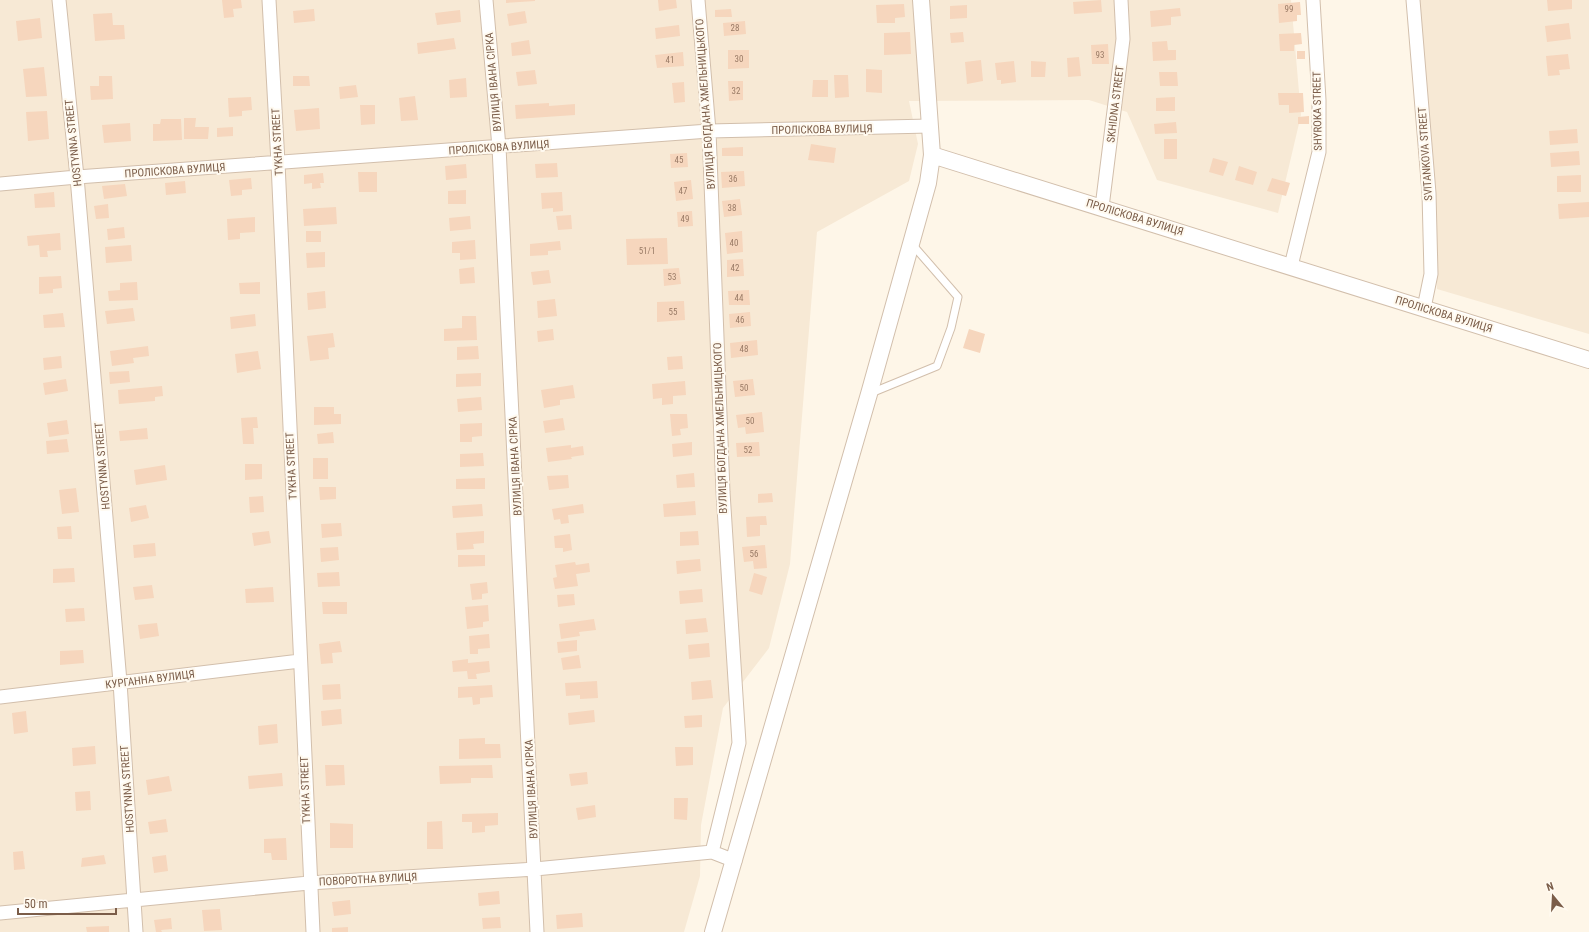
<svg xmlns="http://www.w3.org/2000/svg" width="1589" height="932" font-family="'Roboto Condensed',sans-serif">
<style>
.residential{fill:#f7e9d5}
.building{fill:#f6d6bd}
.lines{fill:none;stroke-linecap:round;stroke-linejoin:round}
.service-casing{stroke:#d2bfac;stroke-width:9}
.minor-casing{stroke:#d2bfac;stroke-width:15}
.tertiary-casing{stroke:#d2bfac;stroke-width:18}
.service{stroke:#fff;stroke-width:7}
.minor{stroke:#fff;stroke-width:13}
.tertiary{stroke:#fff;stroke-width:16}
.labels{text-anchor:middle;stroke-width:4;stroke-linejoin:round;paint-order:stroke}
.number-label{font-size:9px;fill:#9a7b66}
.street-label{font-size:11px;fill:#7b5d49;stroke:#fffaf0}
</style>
<rect width="100%" height="100%" fill="#fef6e8"/>
<!-- residential -->
<path class="residential" d="M0,0h1291l10,115 -23,98 -121,-33 -30,-68 -38,-12 -180,1 9,43 -9,37 -92,51 -27,332 -21,84 -46,60 -22,117 -1,51 -16,56h-684z
M1420,0h169v334l-152,-45z"/>
<!-- building -->
<path class="building" d="M222,0h19l1,8 -9,1 1,8 -10,1z
M506,0h29v1l-29,2z
M658,0h18l1,8 -18,3z
M1101,0l1,12 -28,2 -1,-12z
M1547,0h25v9l-24,2z
M1300,2l1,13h-4v6l-18,2 -1,-19z
M904,4l1,13 -10,1v5h-18l-1,-18z
M967,5v13l-17,1v-13z
M1180,8l1,8 -10,1v8l-20,2 -1,-16z
M314,9l1,12 -21,2 -1,-12z
M731,9l1,8h-17v-7z
M460,10l1,12 -24,3 -2,-12z
M525,11l2,12 -18,3 -2,-12z
M112,13l1,12h11l1,14 -30,2 -2,-27z
M40,18l2,20 -24,3 -2,-20z
M745,21l1,13 -22,2 -1,-13z
M1569,23l2,16 -24,3 -2,-16z
M679,25l1,11 -24,3 -1,-11z
M910,32l1,22 -27,1v-22z
M963,32l1,10 -13,1 -1,-10z
M1301,33l1,11 -8,1v6h-14l-1,-17z
M454,38l2,11 -38,5 -1,-11z
M529,40l2,14 -19,2 -1,-13z
M1167,41l1,9h8v10l-23,1 -1,-19z
M1108,44l1,20h-17l-1,-19z
M728,50h21v18l-21,1z
M1297,51h8v8h-8z
M683,52l1,14 -27,2 -2,-13z
M1568,54l2,15 -11,1 1,5 -12,1 -2,-20z
M1079,57l2,19 -13,1 -1,-19z
M981,60l2,21 -16,3 -2,-22z
M1014,61l2,21 -15,2v-4h-4l-2,-17z
M1031,61l15,1 -1,15h-14z
M44,67l3,29 -21,1 -3,-28z
M866,69l16,1v23l-16,-1z
M535,70l2,14 -19,2 -2,-14z
M1159,72h18l1,14h-18z
M834,75h14l1,22 -14,1z
M99,76h13l1,23 -22,1 -1,-14h9z
M293,76h16l1,10h-17z
M466,78l1,19 -17,1 -1,-18z
M813,80h15v17h-16z
M728,81h15v19l-14,1z
M684,82l1,20 -11,1 -2,-20z
M356,85l2,12 -18,2 -1,-12z
M1278,93h25l1,19 -15,1v-8h-10z
M415,96l3,24 -17,1 -2,-23z
M251,97l1,13 -10,1v5l-13,1 -1,-19z
M1175,97v14h-19v-13z
M549,103v3l26,-2v11l-59,4 -1,-14z
M360,105h15v19l-14,1z
M319,108l1,21 -24,2 -2,-21z
M47,111l2,28 -21,2 -2,-29z
M1309,116v8h-11v-7z
M184,118h12l-1,9h14l-1,12h-24z
M161,119h20l1,21 -29,1v-17h7z
M1176,122l1,11 -22,1 -1,-10z
M130,123l1,18 -27,2 -2,-18z
M233,127v9l-16,1v-9z
M1577,129l1,14 -28,2 -1,-14z
M1164,139h13v20h-13z
M811,144l25,4 -2,15 -26,-3z
M743,147v9h-21v-8z
M1579,151l1,14 -29,2 -1,-14z
M687,153l1,14 -17,1 -1,-14z
M1213,158l15,4 -5,14 -14,-4z
M557,163l1,14 -22,1 -1,-14z
M466,164l1,14 -21,2 -1,-14z
M1239,166l18,6 -4,13 -18,-5z
M744,171l1,15 -23,2 -1,-16z
M358,172h19v20h-18z
M323,173l1,10h-4l1,5 -9,1v-6l-8,1v-9z
M1581,175v17h-24v-16z
M251,178l1,11 -10,1v5l-11,1 -2,-16z
M1272,178l18,5 -4,13 -19,-5z
M691,180l2,19 -17,2 -2,-19z
M185,181l1,12 -20,2 -1,-12z
M125,184l2,12 -23,3 -2,-13z
M466,190v14h-18v-13z
M54,192l1,15 -20,1 -1,-14z
M562,192l1,19 -10,1v-4l-11,1 -1,-16z
M740,199l2,16 -18,2 -2,-16z
M1589,202v15l-30,2 -1,-15z
M108,204l1,14 -13,1 -2,-13z
M336,207l1,17 -33,2 -1,-17z
M692,211l1,15 -15,1 -1,-15z
M571,215l1,14 -14,1 -2,-14z
M470,216l1,13 -21,2 -1,-13z
M255,217v15l-15,1v6l-12,1 -1,-21z
M124,227l1,11 -17,2 -1,-11z
M306,231h15v11h-15z
M742,231l1,21 -16,2 -2,-21z
M60,233l1,17 -14,1 1,6h-8l-1,-12 -11,1 -1,-10z
M667,238l1,26 -41,1 -1,-26z
M475,240l1,19 -16,1v-7h-8v-11z
M560,241l1,9 -13,1v4l-18,1v-12z
M131,245l1,16 -26,2 -1,-16z
M325,252v15l-18,1 -1,-15z
M743,259l1,17 -17,1v-17z
M474,267l1,16 -15,1 -1,-15z
M679,268l2,16 -17,2 -1,-17z
M549,270l2,13 -18,2 -2,-13z
M61,276l1,12 -9,1v4l-14,1v-17z
M137,282l1,18 -29,1 -1,-10 12,-1v-7z
M260,282v12h-20l-1,-11z
M749,290l1,15h-21l-1,-14z
M325,291l1,17 -18,2 -1,-17z
M555,299l2,17 -19,2 -1,-17z
M684,301l1,19 -28,2v-20z
M133,308l2,13 -28,3 -2,-13z
M750,312l1,14 -21,2 -1,-14z
M63,313l2,14 -21,1 -1,-13z
M255,314l1,12 -25,3 -1,-12z
M462,316h14l1,24 -33,1v-12l18,-1z
M553,329l1,11 -16,2 -1,-11z
M969,329l16,5 -5,19 -17,-5z
M333,333l2,14 -7,1 1,11 -19,2 -3,-25z
M757,340l1,15 -27,3 -1,-15z
M148,346l1,10 -16,2 1,5 -22,3 -2,-15z
M478,346l1,13 -22,1v-13z
M258,351l3,18 -24,4 -2,-19z
M61,356l1,12 -18,2 -1,-12z
M682,356l1,13 -15,1 -1,-13z
M129,371l1,11 -20,2 -1,-12z
M481,373v13l-25,1v-13z
M66,379l2,12 -23,4 -2,-12z
M753,379l2,16 -20,2 -2,-16z
M685,381l1,14 -13,1v8l-11,1v-7l-9,1 -1,-15z
M573,385l2,13 -15,2v5l-16,3 -3,-18z
M162,386l1,10 -8,1v4l-36,3 -1,-14z
M481,397l1,13 -24,2 -1,-13z
M314,407h20v7h7v10l-27,1z
M762,412l2,20 -18,2 -1,-7 -7,1 -2,-13z
M670,414h17l1,14 -8,1 1,6 -9,1z
M257,417l1,11h-5l1,16h-11l-2,-26z
M563,418l2,12 -20,3 -2,-12z
M67,420l2,14 -20,3 -2,-14z
M482,423v13l-10,1v5h-12v-18z
M147,428l1,11 -28,2 -1,-10z
M333,432l1,11 -16,1 -1,-10z
M67,439l2,13 -22,2 -1,-13z
M692,442v13l-19,2 -1,-13z
M759,442l1,14 -23,1 -1,-14z
M571,445v3l12,-2 1,9 -13,2 1,2 -24,3 -2,-14z
M483,453l1,13 -24,1v-13z
M313,458h15v21h-15z
M245,464h17v15l-17,1z
M165,465l2,15 -31,5 -2,-15z
M694,473l1,14 -18,1 -1,-13z
M568,475l1,13 -20,2 -2,-14z
M485,478v11h-29v-10z
M319,487h17v12l-16,1z
M76,488l3,24 -17,2 -3,-24z
M772,493l1,9 -15,1v-9z
M263,496l1,16 -14,1 -1,-16z
M695,501l1,14 -32,2 -1,-13z
M482,504l1,12 -30,2 -1,-12z
M583,504l1,9 -16,2 1,8 -8,1 -1,-5 -6,1 -2,-11z
M146,505l3,13 -18,4 -2,-14z
M766,516l1,9h-7v11l-13,1 -1,-20z
M341,523l1,13 -20,2 -1,-14z
M71,526l1,13h-14l-1,-12z
M269,531l2,12 -17,3 -2,-13z
M484,531v12l-11,1 1,5 -17,1 -1,-17z
M698,531l1,14 -19,1v-14z
M570,534l2,16 -9,2v-4h-8l-1,-12z
M155,543l1,13 -22,2 -1,-13z
M765,545l2,23 -13,1 -1,-8 -9,1 -2,-15z
M338,547l1,13 -18,2 -1,-14z
M458,555h27v11l-27,1z
M700,559l1,12 -24,3 -1,-13z
M575,562l1,3 13,-2 1,9 -14,2 2,12 -23,3 -2,-11 4,-1 -2,-12z
M74,568l1,14 -22,1v-14z
M339,572l1,14 -22,1 -1,-14z
M754,573l13,4 -5,18 -13,-4z
M487,582l1,11 -6,1v5l-10,1 -2,-16z
M152,585l2,13 -19,2 -2,-13z
M273,587l1,15 -28,1 -1,-14z
M702,589l1,13 -23,2 -1,-13z
M574,594l1,11 -17,2 -1,-12z
M322,602h25v12h-24z
M488,605l1,16 -6,1v5l-16,2 -2,-22z
M84,608l1,13 -19,1 -1,-13z
M706,618l2,14 -22,2 -1,-14z
M594,619l2,11 -17,2 1,4 -19,3 -2,-15z
M157,623l2,13 -19,3 -2,-14z
M489,634l1,14 -12,1v5h-8l-1,-18z
M577,640v11l-19,2 -1,-11z
M340,641l2,11 -10,1 1,10 -12,1 -2,-20z
M709,643l1,14 -21,2 -1,-14z
M83,650l1,13 -24,2v-14z
M579,655l2,13 -18,2 -2,-12z
M468,659v4l21,-2 1,11 -14,2 1,5h-9l-1,-8 -14,1 -1,-11z
M711,680l2,18 -21,2 -1,-18z
M597,681l1,17 -18,1v-4l-14,1 -1,-13z
M340,684l1,15 -18,1 -1,-15z
M492,685l1,12 -13,1v6l-7,1 -1,-8 -14,1v-11z
M341,709l1,15 -20,2 -1,-15z
M594,710l1,12 -26,3 -1,-12z
M26,711l2,21 -14,2 -2,-21z
M702,715v12l-17,1 -1,-12z
M277,724l1,19 -19,2 -1,-19z
M485,738v6h15l1,14 -42,1v-20z
M95,746l1,18 -23,2 -1,-18z
M675,747h18v18l-17,1z
M325,765h19l1,20 -19,1z
M492,765l1,13h-22v5l-31,1 -1,-18z
M587,772l1,12 -17,2 -2,-12z
M282,773l1,13 -34,3 -1,-13z
M169,776l3,15 -24,4 -2,-15z
M90,791l1,19 -15,1 -1,-19z
M674,798h14l-1,22 -13,-1z
M595,805l1,12 -18,3 -2,-12z
M498,813v12l-13,1v6l-13,1v-11h-10v-8z
M166,819l2,13 -18,2 -2,-12z
M442,821l1,28h-16v-27z
M330,823l23,1v24h-23z
M286,838l1,22h-15l-1,-7h-7v-14z
M23,851l2,18 -11,1 -1,-18z
M104,855l2,9 -25,3 1,-9z
M166,855l2,16 -14,2 -2,-16z
M499,891l1,13 -21,2 -1,-13z
M350,900l1,14 -17,2 -2,-14z
M220,909l2,21 -18,1 -2,-21z
M582,913l1,14 -26,2 -1,-14z
M500,917l1,11 -18,1 -1,-11z
M171,918l1,11 -11,1 1,2h-6l-2,-12z
M109,926v6h-22l-1,-5z
M348,927v5h-16v-4z"/>
<g class="lines">
<!-- service casing -->
<g class="service-casing">
<path id="service" d="M871,393l66,-27 14,-38 7,-31 -47,-54"/>
</g>
<!-- minor casing -->
<g class="minor-casing">
<path id="minor" d="M59,0l18,177 43,505 16,250
M269,0l9,163 35,769
M486,0l13,147 38,785
M698,0l11,131 14,361 16,251 -27,109
M1413,0l16,193 2,81 -7,34
M0,184l77,-7 632,-46 221,-5
M1102,207l21,-168 -2,-39
M1291,266l28,-114v-52l-6,-100
M0,697l300,-36
M0,913l309,-30 226,-14 177,-17 23,9"/>
</g>
<!-- tertiary casing -->
<g class="tertiary-casing">
<path id="tertiary" d="M932,155l657,205
M713,932l156,-538 59,-211 4,-28 -11,-155"/>
</g>
<!-- service -->
<use href="#service" class="service"/>
<!-- minor -->
<use href="#minor" class="minor"/>
<!-- tertiary -->
<use href="#tertiary" class="tertiary"/>
</g>
<g class="labels">
<!-- number labels -->
<g class="number-label">
<text x="1289" y="12">99</text>
<text x="735" y="31">28</text>
<text x="1100" y="58">93</text>
<text x="739" y="62">30</text>
<text x="670" y="63">41</text>
<text x="736" y="94">32</text>
<text x="679" y="163">45</text>
<text x="733" y="182">36</text>
<text x="683" y="194">47</text>
<text x="732" y="211">38</text>
<text x="685" y="222">49</text>
<text x="734" y="246">40</text>
<text x="647" y="254">51/1</text>
<text x="735" y="271">42</text>
<text x="672" y="280">53</text>
<text x="739" y="301">44</text>
<text x="673" y="315">55</text>
<text x="740" y="323">46</text>
<text x="744" y="352">48</text>
<text x="744" y="391">50</text>
<text x="750" y="424">50</text>
<text x="748" y="453">52</text>
<text x="754" y="557">56</text>
</g>
<!-- street labels -->
<g class="street-label">
<text transform="translate(493 82) rotate(-95)" y="4">ВУЛИЦЯ ІВАНА СІРКА</text>
<text transform="translate(705 104) rotate(-94)" y="4">ВУЛИЦЯ БОГДАНА ХМЕЛЬНИЦЬКОГО</text>
<text transform="translate(1115 104) rotate(-83)" y="4">SKHIDNA STREET</text>
<text transform="translate(1317 111) rotate(-91)" y="4">SHYROKA STREET</text>
<text transform="translate(822 129) rotate(-1)" y="4">ПРОЛІСКОВА ВУЛИЦЯ</text>
<text transform="translate(277 142) rotate(-93)" y="4">TYKHA STREET</text>
<text transform="translate(73 143) rotate(-96)" y="4">HOSTYNNA STREET</text>
<text transform="translate(499 147) rotate(-4)" y="4">ПРОЛІСКОВА ВУЛИЦЯ</text>
<text transform="translate(1425 154) rotate(-94)" y="4">SVITANKOVA STREET</text>
<text transform="translate(175 170) rotate(-4)" y="4">ПРОЛІСКОВА ВУЛИЦЯ</text>
<text transform="translate(1135 217) rotate(17)" y="4">ПРОЛІСКОВА ВУЛИЦЯ</text>
<text transform="translate(1444 314) rotate(17)" y="4">ПРОЛІСКОВА ВУЛИЦЯ</text>
<text transform="translate(720 428) rotate(-92)" y="4">ВУЛИЦЯ БОГДАНА ХМЕЛЬНИЦЬКОГО</text>
<text transform="translate(102 466) rotate(-95)" y="4">HOSTYNNA STREET</text>
<text transform="translate(291 466) rotate(-93)" y="4">TYKHA STREET</text>
<text transform="translate(515 466) rotate(-93)" y="4">ВУЛИЦЯ ІВАНА СІРКА</text>
<text transform="translate(150 679) rotate(-7)" y="4">КУРГАННА ВУЛИЦЯ</text>
<text transform="translate(127 789) rotate(-94)" y="4">HOSTYNNA STREET</text>
<text transform="translate(531 789) rotate(-93)" y="4">ВУЛИЦЯ ІВАНА СІРКА</text>
<text transform="translate(305 790) rotate(-92)" y="4">TYKHA STREET</text>
<text transform="translate(368 879) rotate(-3)" y="4">ПОВОРОТНА ВУЛИЦЯ</text>
</g>
</g>
<!-- north arrow -->
<g transform="translate(1553 896) rotate(342)" stroke="#fffaf0" stroke-width="3" paint-order="stroke">
<path d="M0-3L7 15L0 10L-7 15Z" fill="#7b5d49"/>
<text y="-6" font-size="11" font-weight="bold" text-anchor="middle" fill="#7b5d49">N</text>
</g>
<!-- scale -->
<path d="M18 908v6h98v-6" fill="none" stroke="#7b5d49" stroke-width="2"/>
<text x="24" y="908" font-size="12" fill="#7b5d49" stroke="#fffaf0" stroke-width="3" paint-order="stroke">50 m</text>
</svg>
